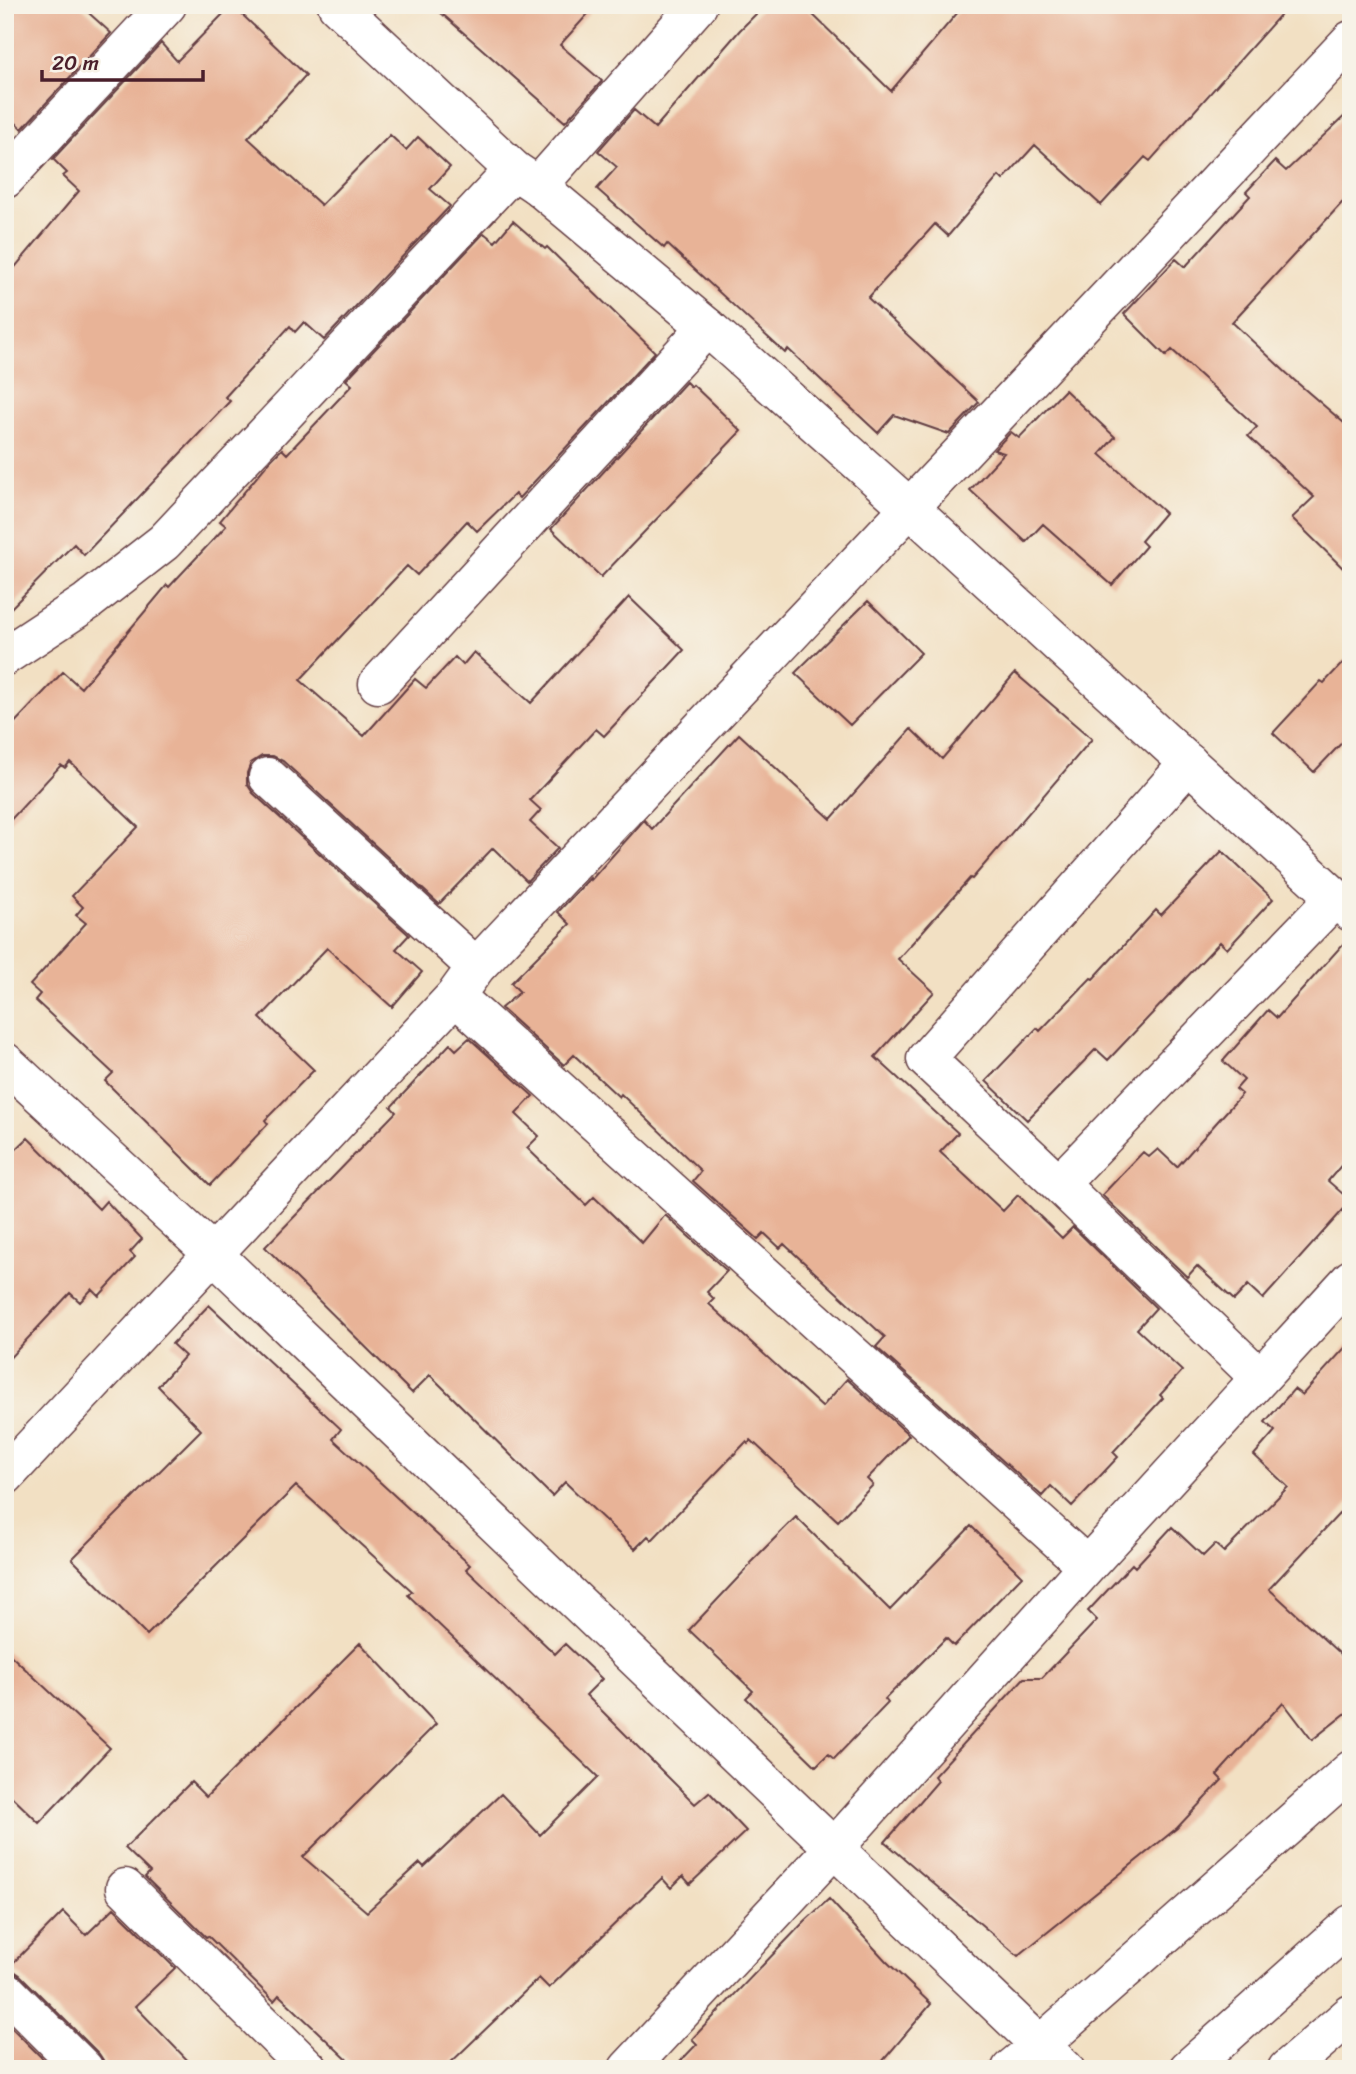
<svg xmlns="http://www.w3.org/2000/svg" width="1356" height="2074" font-family="Sriracha,sans-serif">
<style>
.building{fill:#e8b397}
.lines{fill:none;stroke-linecap:round;stroke-linejoin:round}
.minor-casing{stroke:#633c42;stroke-width:41}
.tertiary-casing{stroke:#633c42;stroke-width:41}
.trunk-casing{stroke:#633c42;stroke-width:41}
.motorway-casing{stroke:#633c42;stroke-width:41}
.minor{stroke:#fff;stroke-width:38}
.tertiary{stroke:#fff;stroke-width:38}
.trunk{stroke:#fff;stroke-width:38}
.motorway{stroke:#fff;stroke-width:38}
</style>
<rect width="100%" height="100%" fill="#f7f3e8"/>
<filter id="ink" filterUnits="userSpaceOnUse"><feTurbulence type="fractalNoise" baseFrequency=".0143" numOctaves="2"/><feDisplacementMap in="SourceGraphic" scale="14" xChannelSelector="R" yChannelSelector="G"/><feConvolveMatrix kernelMatrix="1 2 1 2 8 2 1 2 1" color-interpolation-filters="sRGB"/></filter>
<filter id="wash" filterUnits="userSpaceOnUse"><feTurbulence type="fractalNoise" baseFrequency=".00686" numOctaves="4" result="noise"/><feDisplacementMap in="SourceGraphic" scale="28" xChannelSelector="R" yChannelSelector="G"/><feGaussianBlur stdDeviation="1.57" result="paint"/><feColorMatrix in="noise" values="0 0 0 0 0 0 0 0 0 0 0 0 0 0 0 0 0 1.4 0 .05"/><feComposite in="paint" operator="in"/></filter>
<g filter="url(#wash)">
<rect width="100%" height="100%" fill="#f2e0c3"/>
<g id="blocks">
<!-- building -->
<path class="building" d="M5,5h75l31,28 -89,96 -17,-17z
M232,5l74,70 -58,63 73,67 69,-70 16,15 12,-13 32,30 -20,22 20,17 -126,134 -20,-18 -9,10 -5,-6 -65,71 5,4 -146,154 -10,-11 -69,70v-335l74,-88 -16,-15 4,-3 -14,-14 108,-116 16,18z
M432,5h164l-36,40 42,36 -37,41z
M765,5h38l88,86 73,-86h325l-139,156 -5,-4 -44,48 -66,-60 -32,35 -4,-4 -51,60 -13,-12 -67,74 111,104 -30,32 -55,-19 -16,18 -90,-84 -3,4 -118,-109 -3,4 -67,-59 20,-22 -19,-16 36,-41 21,18 85,-98z
M1351,110v83l-119,129 62,58 57,49v147l-59,-58 22,-21 -66,-61 9,-9 -85,-77 -6,6 -42,-42 52,-55 9,8 65,-71 -4,-4 29,-31 11,10z
M513,221l32,28 2,-2 108,105 -136,146 -4,-4 -38,37 -10,-10 -50,54 -10,-9 -107,114 64,56 51,-57 11,9 29,-31 8,8 11,-13 57,51 98,-106 55,53 -80,86 -8,-7 -66,71 11,10 -11,12 28,26 -31,33 -34,-33 -54,56 -156,-143 -10,-5h-11l-11,7 -4,10v11l6,9 156,142 -13,14 26,23 -30,35 -65,-59 -67,70 54,52 -49,50 3,4 -58,61 -105,-104 8,-8 -78,-73 5,-6 -10,-9 56,-62 -10,-8 7,-8 -11,-11 66,-69 -68,-65 -5,6 -4,-3 -56,61v-93l58,-61 18,16 86,-103 2,2 57,-61 -6,-5 50,-60 12,-12 5,5 65,-69 -6,-5 138,-147 11,9z
M686,382l5,5 2,-2 48,46 -140,146 -50,-48z
M1065,390l50,47 -15,17 65,59 -24,28 5,5 -34,39 -69,-61 -17,18 -56,-52 34,-37 -10,-3 17,-18 8,6z
M868,601l53,52 -71,72 -55,-52z
M1351,654v79l-37,39 -41,-39 48,-52 3,2z
M1015,673l77,66 -120,140 -2,-1 -72,81 36,33 -59,65 83,76 -18,19 63,59 15,-16 44,43 11,-11 83,81 -19,21 45,42 -22,24 3,3 -50,54 5,5 -46,49 -21,-20 -9,10 -166,-149 9,-10 -101,-93 -4,4 -16,-15 -6,6 -65,-58 8,-10 -80,-77 -2,3 -45,-42 -10,10 -63,-57 19,-16 -9,-9 59,-59 -12,-12 32,-34 1,2 53,-60 8,9 87,-95 92,85 80,-90 31,30z
M1222,851l51,48 -46,50 -7,-7 -112,118 -12,-11 -69,71 -41,-39 51,-53 3,3 51,-53 2,1 63,-69 5,5z
M1351,935v219l-23,27 23,20 -88,98 -15,-14 -14,15 -37,-34 -10,11 -85,-82 41,-43 6,5 9,-8 19,18 65,-73 -6,-5 8,-9 -21,-19 45,-51 9,8z
M469,1038l64,58 -17,18 23,22 -12,12 59,57 8,-8 48,46 23,-28 62,56 -20,21 7,7 -5,5 113,103 25,-28 62,56 -42,44 6,6 -35,36 -87,-81 -3,4 -2,-2 -94,98 -4,-4 -13,13 -70,-67 -13,14 -122,-121 -18,18 -147,-146 131,-135 -5,-5 59,-63 6,6z
M28,1138l71,71 7,-8 36,38 -12,13 5,5 -36,39 -7,-7 -12,13 -10,-9 -65,70v-203z
M209,1305l132,124 -8,10 137,126 -4,4 89,85 10,-10 37,35 -16,16 109,109 14,-12 37,39 -56,53 -7,-8 -12,12 -9,-10 -113,110 -10,-10 -95,91h-87l-78,-74 -5,6 -66,-65 -2,1 -61,-60 5,-5 -25,-24 66,-66 15,15 154,-154 76,81 -133,133 64,55 53,-49 4,4 77,-73 39,41 58,-58 -190,-182 4,-4 -116,-105 -149,149 -75,-76 129,-129 -43,-44 27,-30 -13,-12z
M1351,1341v160l-82,88 82,75v45l-39,31 -29,-38 -66,73 5,5 -45,48 -159,128 -133,-114 53,-61 -4,-5 90,-98h18l55,-58 -9,-9 44,-47 3,3 37,-40 31,29 12,-12 9,8 64,-65 -34,-32 21,-24 -10,-9 29,-33 8,6z
M796,1517l94,93 81,-84 51,50 -68,70 -8,-8 -61,61 3,4 -54,56 -6,-5 -12,12 -70,-68 7,-7 -64,-61 62,-66 -1,-1z
M5,1650l105,98 -71,75 -34,-33z
M829,1899l57,62 45,43 -55,65h-203l24,-25 -5,-5 112,-117z
M114,1908l61,60 -40,38 61,63h-91v-6l-6,-9 -79,-79 -9,-6h-4l56,-57 23,23z
M5,2021l48,48h-48z"/>
</g>
</g>
<g filter="url(#ink)">
<use href="#blocks" fill-opacity="0" stroke="#633c42" stroke-width="2"/>
<g class="lines">
<!-- minor casing -->
<g class="minor-casing">
<path id="minor" d="M5,179l162,-174
M538,186l160,-181
M5,656l82,-54 77,-60 350,-372
M378,684l329,-357
M268,777l208,190
M455,996l632,570
M5,1062l207,191 853,816
M1059,1184l-133,-125 263,-296
M1260,1378l-201,-194 276,-286
M5,1476l450,-480 21,-29 875,-927
M125,1888l184,181
M5,1990l79,79
M628,2069l207,-222 252,-281 264,-287
M1011,2069l28,-23 312,-276"/>
</g>
<!-- tertiary casing -->
<g class="tertiary-casing">
<path id="tertiary" d="M337,5l177,165 24,16 169,141 203,181 441,404"/>
</g>
<!-- trunk casing -->
<g class="trunk-casing">
<path id="trunk" d="M1188,2069l163,-145"/>
</g>
<!-- motorway casing -->
<g class="motorway-casing">
<path id="motorway" d="M1287,2069l64,-55"/>
</g>
<!-- minor -->
<use href="#minor" class="minor"/>
<!-- tertiary -->
<use href="#tertiary" class="tertiary"/>
<!-- trunk -->
<use href="#trunk" class="trunk"/>
<!-- motorway -->
<use href="#motorway" class="motorway"/>
</g>
</g>
<!-- margin -->
<rect width="1356" height="2074" fill="none" stroke="#f7f3e8" stroke-width="28"/>
<!-- scale -->
<path d="M42 70v10h161v-10" fill="none" stroke="#4a1f2b" stroke-width="3.5"/>
<text x="52" y="70" font-size="21" fill="#4a1f2b" stroke="#f7f3e8" stroke-width="5" paint-order="stroke">20 m</text>
</svg>
